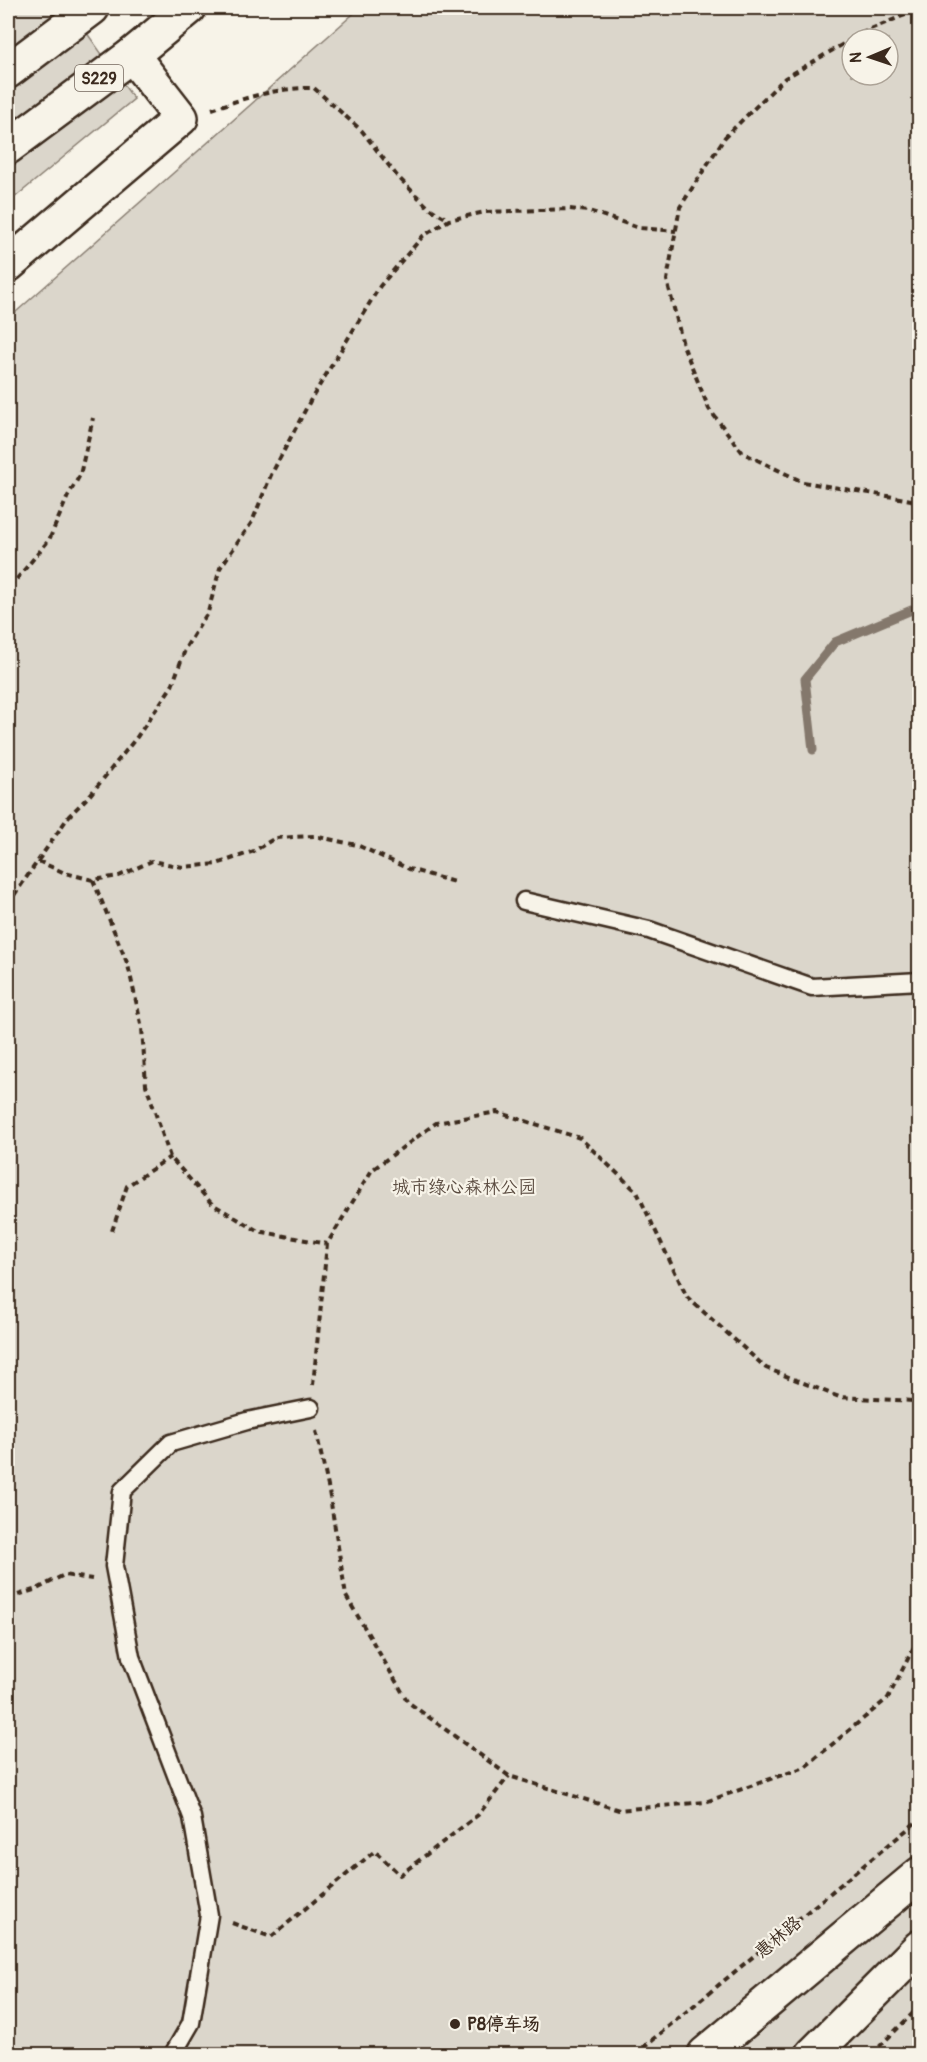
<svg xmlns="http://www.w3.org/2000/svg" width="927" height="2062" font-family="Pangolin,'LXGW WenKai TC',sans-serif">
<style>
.green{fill:#dbd6cb;stroke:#8b8074;stroke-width:1.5;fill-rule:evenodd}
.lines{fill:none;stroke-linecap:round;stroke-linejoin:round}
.stream{stroke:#84786c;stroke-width:9}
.lane-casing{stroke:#3b2a1e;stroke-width:21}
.street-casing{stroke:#3b2a1e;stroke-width:38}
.secondary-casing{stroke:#3b2a1e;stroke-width:38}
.primary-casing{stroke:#3b2a1e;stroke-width:38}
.path{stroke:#3b2a1e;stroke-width:4;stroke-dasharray:6 4.5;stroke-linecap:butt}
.lane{stroke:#f7f3e8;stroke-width:16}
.street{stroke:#f7f3e8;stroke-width:33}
.secondary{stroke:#f7f3e8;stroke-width:33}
.primary{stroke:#f7f3e8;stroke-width:33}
.poi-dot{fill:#3b2a1e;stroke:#f7f3e8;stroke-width:2}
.labels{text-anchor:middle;stroke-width:4.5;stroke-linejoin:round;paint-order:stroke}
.shield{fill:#f7f3e8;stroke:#73665b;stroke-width:1.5}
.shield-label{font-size:16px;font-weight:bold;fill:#3b2a1e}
.park-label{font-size:18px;fill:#5b4c41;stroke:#f7f3e8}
.street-label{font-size:18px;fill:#3b2a1e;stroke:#f7f3e8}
.poi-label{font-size:18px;font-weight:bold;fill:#3b2a1e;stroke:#f7f3e8;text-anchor:start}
</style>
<rect width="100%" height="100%" fill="#f7f3e8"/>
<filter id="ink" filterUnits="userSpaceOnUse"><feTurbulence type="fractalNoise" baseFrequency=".0167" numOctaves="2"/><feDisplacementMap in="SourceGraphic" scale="12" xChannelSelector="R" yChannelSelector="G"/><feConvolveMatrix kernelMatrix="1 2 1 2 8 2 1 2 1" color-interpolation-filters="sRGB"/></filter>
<g filter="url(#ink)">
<!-- green -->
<path class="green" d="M8,8h61l65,91 -126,104z
M360,8h559v2046h-911v-1735zM852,39h36v36h-36z"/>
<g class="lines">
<!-- stream -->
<path class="stream" d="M920,328v19
M813,750l-8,-71 30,-37 79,-33 6,-4"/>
<!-- lane casing -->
<g class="lane-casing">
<path id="lane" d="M524,901l125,29 163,57 108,-6
M173,2054l18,-31 18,-108 -17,-98 -61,-160 -17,-91 8,-75 49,-48 76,-22 64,-13"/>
</g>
<!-- street casing -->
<g class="street-casing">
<path id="street" d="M8,265l173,-147 -49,-63"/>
</g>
<!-- secondary casing -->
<g class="secondary-casing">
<path id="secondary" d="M705,2054l215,-180
M813,2054l107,-107"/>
</g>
<!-- primary casing -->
<g class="primary-casing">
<path id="primary" d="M8,71l84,-63
M8,147l124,-92 57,-47"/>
</g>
<!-- path -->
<path class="path" d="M852,39l-67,39 -60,59 -45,70 -13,73 16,65 26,64 34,44 60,29 108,18 9,3
M852,39l16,-9 52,-21
M212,109c33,-11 67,-22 102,-21l48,43 35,45 32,32 20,12
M8,585l7,-4 34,-41 19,-44 12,-21 13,-57
M38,861l27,12 28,7 26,-4 33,-15 31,6 34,-3 37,-13 21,-13 39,-2 43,9 52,24 45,13
M93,880l35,85 14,63 4,57 24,72 42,47 46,27 69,13
M8,904l61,-88 21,-21 47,-58 35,-51 14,-39 22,-35 12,-44 32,-46 19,-47 39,-74 70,-115 43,-50 26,-16 36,-8 84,-3 20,2 50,17 37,3
M112,1231l15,-45 43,-29
M313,1385l14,-141 45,-74 64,-47 61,-11 83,26 57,54 50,105 79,71 73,29 74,4
M920,1387l-7,14 7,25
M316,1431l13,60 17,105 62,106 101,74 110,34 86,-8 100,-35 83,-69 32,-63
M8,1598l29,-9 27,-14 28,4
M232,1923l39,14 104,-86 25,24 78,-60 31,-39
M635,2054l285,-235
M872,2054l48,-48"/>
<!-- lane -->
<use href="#lane" class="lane"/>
<!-- street -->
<use href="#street" class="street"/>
<!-- secondary -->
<use href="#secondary" class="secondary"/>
<!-- primary -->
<use href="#primary" class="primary"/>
</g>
</g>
<!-- markers -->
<circle class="poi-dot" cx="455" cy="2024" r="6"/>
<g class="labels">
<!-- shield labels -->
<rect class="shield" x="75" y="65" width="48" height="26" rx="4.5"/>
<g class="shield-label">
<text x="99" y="84">S229</text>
</g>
<!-- park labels -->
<g class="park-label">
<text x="464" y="1193">城市绿心森林公园</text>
</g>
<!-- street labels -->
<g class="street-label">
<text transform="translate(778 1937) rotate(-40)" y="6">惠林路</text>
</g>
<!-- poi labels -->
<g class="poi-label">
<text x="467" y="2030">P8停车场</text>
</g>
</g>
<!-- margin -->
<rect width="927" height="2062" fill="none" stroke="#f7f3e8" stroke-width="30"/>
<rect x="15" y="15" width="897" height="2032" fill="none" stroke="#3b2a1e" stroke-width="2" filter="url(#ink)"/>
<!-- north arrow -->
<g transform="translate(870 57) rotate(268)"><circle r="28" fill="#f7f3e8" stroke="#aca397" stroke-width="1.5"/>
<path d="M0-4.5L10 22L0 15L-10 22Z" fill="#3b2a1e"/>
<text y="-9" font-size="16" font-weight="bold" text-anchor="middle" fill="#3b2a1e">N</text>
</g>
</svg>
